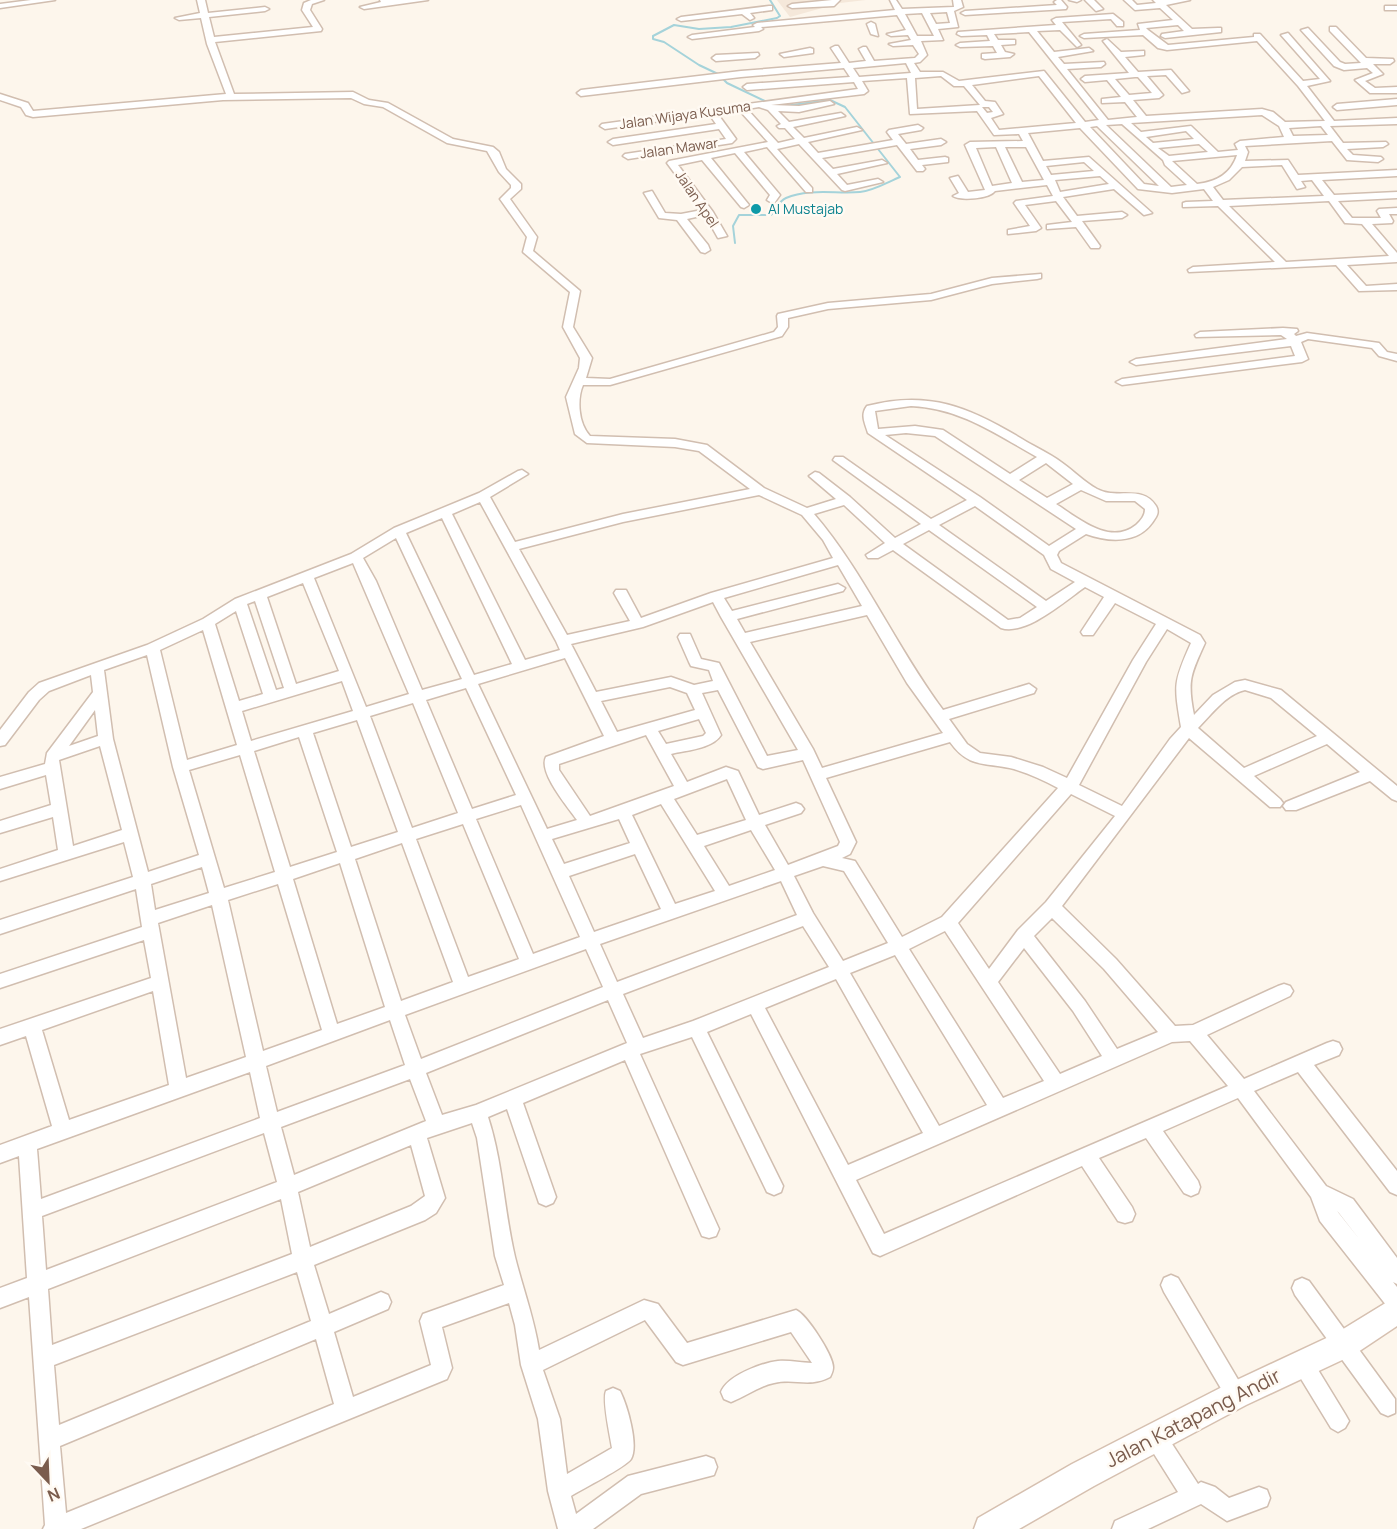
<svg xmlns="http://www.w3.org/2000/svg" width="1397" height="1529" font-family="Manrope,sans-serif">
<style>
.residential{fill:#f5e8da}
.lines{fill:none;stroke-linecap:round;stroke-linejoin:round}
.stream{stroke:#a5d3da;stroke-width:2}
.street-casing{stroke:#d1beb0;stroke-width:3}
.secondary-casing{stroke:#d6c0b0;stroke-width:3}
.street{fill:#fff;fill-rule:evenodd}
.secondary{fill:#fff;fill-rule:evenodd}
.culture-dot{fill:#0f9aa8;stroke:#fffaf3;stroke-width:2}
.labels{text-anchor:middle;stroke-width:5;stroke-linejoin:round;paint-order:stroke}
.far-street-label{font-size:14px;fill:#7a5c4d;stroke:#fffaf3}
.far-culture-label{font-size:14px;fill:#0d838f;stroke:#fffaf3;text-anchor:start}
.near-street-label{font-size:20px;fill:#7a5c4d;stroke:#fffaf3}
</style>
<rect width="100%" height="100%" fill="#fdf6ec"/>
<!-- residential -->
<path class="residential" d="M777,0h89l-26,3 -50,14z"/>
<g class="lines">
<!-- stream -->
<path class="stream" d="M770,0l10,16 -3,2 -46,9 -32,2 -25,-4 -21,11v3l11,3 35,23 19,9 9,9 44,21
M735,243l-2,-17 6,-11h32c7,-5 6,-13 15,-17 23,-10 50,-4 74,-6 13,-1 28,-10 40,-15l-55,-70 -15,-7 -46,6"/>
<!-- street casing -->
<g class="street-casing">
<path id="street" d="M31,0h24l-55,8v-4z
M197,0h8l3,13 57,-6 4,2 -4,2 -56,6 5,20 99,-10 -11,-17 2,-7 7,-3h13l-12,4 -2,6 12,19 -1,2 -106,11 19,52 119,-2 16,8 19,3 65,36 40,8 6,5 7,17 15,15v5l-11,10 27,38 -4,14 47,40 -7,36 19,31 -6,20 24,1 164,-47 4,-5 -1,-11 1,-2 50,-11 103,-9 61,-16 49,-4v4l-4,1 -45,5 -61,16 -103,9 -40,9v9l-6,9 -172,49h-27c-6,14 -5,38 7,51l85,3 32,6 57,43 43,20 29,-9 -27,-23 6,-4 4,1 31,24 45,41 26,-14 -88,-64 2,-3h8l88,62 36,-19 -99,-67c-3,-10 -8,-18 -1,-27 62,-16 102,1 155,33 13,8 27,14 39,23 13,9 23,20 36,27 20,11 45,-5 59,17 4,7 0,11 -4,17 -15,21 -44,19 -66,11l-27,17 -2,4 4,8 139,72 5,8c-14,31 -18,37 -11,72l19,-20 22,-13 10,-2 36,10 116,96v15l-5,-2 -22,-18 -74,29h-10l-3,-4 3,-4 74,-30 -33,-28 -73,32 26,23 3,4 -3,4h-10l-81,-69 -127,168 54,53 59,67 18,-1 85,-39 6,-2 6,2 3,5 -3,5 -83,39 37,44 83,-36 6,-2 6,2 3,6 -3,6 -25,10 83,106v24l-7,-3 -92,-120 -44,19 72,95 27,13 44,59v26l-4,-2 4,5v26l-7,-3 -70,-89 -9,-24 -73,-99 -75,33 35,50 2,6 -2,6 -7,3 -7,-3 -38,-55 -47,20 33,49 3,7 -3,7 -7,2 -7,-2 -36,-55 -195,87 -7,3 -7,-3 -122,-239 -44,18 76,154 -2,6 -7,3 -7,-3 -75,-155 -52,17 79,175 -3,7 -7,2 -7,-2 -77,-176 -102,43 33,94 -3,6 -7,3 -7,-3 -32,-94 -19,8c15,46 16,94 27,140 8,32 19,61 24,93l105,-50 14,4 29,39 109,-33c10,4 38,46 37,58 0,3 -2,7 -3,9 -21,11 -35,1 -56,6 -15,3 -28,13 -43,19l-7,-3 -3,-7c6,-16 40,-29 57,-31 11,-1 22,2 34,2l-21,-31 -108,33 -7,-3 -31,-42 -102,50 17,49 7,55 45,-26c-2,-13 -10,-48 -6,-57l7,-3 7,3c7,14 19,54 11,68 -5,8 -49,30 -60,37l5,18 52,-38 78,-20 8,3 3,8 -3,8 -73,19 -48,35h-35l-10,-38 -10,-72 -17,-54 -6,-40 -6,-22 -67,24 10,41 -5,11 -366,150h-38l2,-4 -16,-228 -29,11v-20l27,-10 -8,-122 -19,7v-18l52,-19 -26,-90 -26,9v-16l151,-51 -7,-38 -144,48v-14l142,-47 -6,-38 -136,45v-14l133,-43 -9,-35 -124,39v-12l58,-19 -5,-33 -53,16v-12l51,-16 -5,-30 -46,14v-12l45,-13 2,-11 46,-61 -2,-17 -42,16 -10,9 -34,45 -5,1v-16l29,-38 10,-9 108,-38 56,-26 32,-20 116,-45 43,-26 85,-35 39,-22 4,-1 6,4 -38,23 25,45 108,-28 127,-25 -51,-38 -24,-4 -88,-4 -12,-9 -9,-37 13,-29 1,-10 -17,-31 7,-35 -47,-40 4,-15 -27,-38 11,-11v-3l-12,-13 -12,-21 -40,-8 -64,-36 -19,-3 -13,-6 -128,2 -190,17 -7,-2 -5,-8 -21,-7v-6l28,9 5,8 193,-17 -19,-50 -6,-26 -22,2 -4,-2 25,-5zM911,406c49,2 85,28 126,51l-27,17 -67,-44 -28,-4 -37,3 -3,-18zM906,433l29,3 141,93 -27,17 -69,-49 -95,-62zM1046,463l27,21 -26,14 -28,-18zM1081,490l25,11h29l10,8c0,7 -4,11 -9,16 -26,21 -58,-7 -80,-21zM759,495l43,20 21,25 10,18 -122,35 -70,25 -15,-28h-10l-2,3 16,28 -63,14 -48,-86 104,-27zM480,502l76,139 4,9 -35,10 -73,-146zM844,505l41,38 -19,12 2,3h10l15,-8 108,78c25,8 64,-27 84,-41l19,10 -23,35 2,3h10l22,-32 41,21 -23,36 -66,118 -24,-11 -32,-10 -31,-4 -13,-9 -18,-25 85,-26 2,-4 -7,-5 -86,26c-47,-63 -79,-138 -129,-196zM975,506l69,49 7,14 24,13 -29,19 -107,-76zM442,518l70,146 -38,11 -68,-142zM929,530l108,77 -17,11 -12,2 -105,-76zM396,538l66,141 -40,11 -46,-109 -13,-23zM353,563l56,131 -43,13 -52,-129zM838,565l24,41 -117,27 -8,-14 106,-28 2,-3 -7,-4 -106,27 -8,-13zM303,583l36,88 -43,13 -29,-87zM255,601l29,87 -8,2 -29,-86zM713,602l8,15 77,133 -31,6 -48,-93 -18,-4 -11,-25h-10l-2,3 11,25 2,4 18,4 4,11 -19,4 -23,-8 -75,15 -25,-48 72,-17zM236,611l27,83 -24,7 -24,-77zM867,615l40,68 36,50 -121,35 -9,-19 -63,-107zM1167,629l24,14c-18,40 -17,42 -10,84l-11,12 -48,67 -43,-21 67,-123zM203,630l34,115 -50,15 -27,-110zM147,655l26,112 26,88 -51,17 -35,-133 -9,-69zM565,658l39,78 -58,21c-8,15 21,49 31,63l-30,9 -69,-145zM342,681l11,30 -102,30 -9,-30zM670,687l17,6 8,17 -78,22 -16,-31zM466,688l50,107 -44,14 -46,-109zM718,690l40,77 5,2 40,-9 37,82 -2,4 -50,19 -23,-40 36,-12 3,-4 -3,-4 -5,-2 -37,12 -21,-44 -12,-4 -39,15 -16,-28c16,-4 41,-5 50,-19l-19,-42zM1245,690l26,8 46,38 -73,32 -46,-40c13,-13 28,-34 47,-38zM413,703l45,110 -46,15 -42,-112zM95,710l3,26 -29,10zM699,719l7,14 -3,3 -37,8 -8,-13zM357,720l41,112 -47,15 -38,-114zM646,735l28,51 -84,30 -31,-46v-6zM299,737l38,115 -47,15 -36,-116zM950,742c19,27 36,20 64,27 16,5 30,11 44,19l-116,129 -40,20 -47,-76 -13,-3 8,-4 6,-12 -30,-64zM100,746l22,84 -49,16 -14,-86zM240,755l35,117 -51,16 -35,-118zM727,779l19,41 -49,15 -23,-36zM1071,794l44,22 -69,86 -28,28 -29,39 -31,-46zM661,804l54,87 -40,13 -43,-89zM521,805l59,132 -47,17 -57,-135zM619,819l11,24 -66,21 -12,-25zM463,824l56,135 -51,18 -52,-138zM751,830l24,40 -46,16 -25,-40zM402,843l51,139 -52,19 -46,-142zM635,854l26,55 -67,23 -25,-56zM340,863l45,144 -48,17 -44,-145zM823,866l21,5 44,72 -45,18 -30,-48 -19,-37zM202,867l7,26 -54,17 -4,-26zM781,881l16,34 -180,67 -17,-38zM278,884l44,146 -59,21 -35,-151zM212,905l34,152 -60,21 -28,-155zM1052,918l52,51 54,63 -41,17 -32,-48 -51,-65zM803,926l26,41 -136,54 -50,17 -20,-44zM945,931l99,150 -41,17 -94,-149zM1024,948l49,63 29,45 -42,18 -62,-92zM586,949l17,38 -182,72 -16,-44zM895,955l92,150 -48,21 -89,-153zM836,979l87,154 -75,32 -83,-157zM153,991l16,94 -100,35 -27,-90zM608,1000l19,43 -151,62 -34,10 -16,-42zM390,1020l15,45 -128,47 -11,-46zM1190,1041l38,45 -344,148 -28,-54 316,-138zM250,1072l10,46 -219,81 -4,-50zM410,1079l16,42 -132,54 -13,-48zM472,1123l5,15 18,118 9,29 -81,29 -3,7 11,44 -78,32 -19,-65 54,-23 3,-7 -3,-7 -7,-3 -52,22 -15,-49 111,-45 11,-7 9,-15 -18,-60zM264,1133l13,49 -231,88 -4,-54zM411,1145l14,51 -14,10 -101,41 -12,-55zM281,1199l11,55 -240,91 -4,-56zM1337,1211l2,2 21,27zM297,1272l14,49 -252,104 -5,-60zM316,1339l18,65 -268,109 -6,-67z
M380,0h48l-64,9 -4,-2 21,-5z
M832,0h8l-6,6 -42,2 -4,-2 4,-2z
M890,0h6l6,9 52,-2 -1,-7h8l2,7 -9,4 4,16 -20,2 5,11 -22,1 6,14 -7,7 -6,1 6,9h23l16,9 85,-10 41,51 14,-2 -70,-88 -35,2 4,6h17v4l-14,1 4,7 9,2 -4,3 -25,2 -3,-1v-4l15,-1 -4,-7 -33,1 -4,-2 4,-2 30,-2 -3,-6 -26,1 -4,-2 1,-2 98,-7 -4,-5 4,-2 57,-4 10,8v4h-6l-6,-7 -49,3 19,23 -4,2 -17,-17 -23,1 17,21 35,-4 4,3 -35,6 6,7 40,-2 1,2 -4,3 -34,2 41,51 29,-3 -12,-15 -23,1v-4l19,-2 -14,-17 -22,2 -4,-3 4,-3 44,-3 -26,-32 4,-2 14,13 23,-1v4l-19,2 13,15 33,-2 18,21 -7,2 -16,-18 -19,1 16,19 -4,3 -26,2 13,16 116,-7 11,3 12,10 40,-1 -27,-35 -41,-45 -90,9 -9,-2 -15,-13 -59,3 -4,-2 4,-2 56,-4 -2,-6 35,-4 -13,-12 -25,2 -11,-10h8l5,5 19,-2 -3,-3h37l-24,5 26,24 26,-1h3v4l-56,6 -4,-2 1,-2 22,-3 -6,-6 -32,3 2,2 20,15 86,-8v-3h6l43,47 17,-2 -39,-44 7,-2 42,48 -23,5 27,35 63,-3v6l-67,2 13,17 43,-1 2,2 -5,3 -36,2 6,6 28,2 2,2 -5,3 -31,-2 -15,-19 -87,5 3,6 -3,9 43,-1 10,15 99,-5v6l-75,4 12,15 63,-3v6l-59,3 14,17h29l-4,-7 2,-2 18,-1v6h-8l4,7 -1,2 -20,1 25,29v9l-50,3 19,21 31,-2v6l-38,1 -23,-26 -147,7 -1,-2 5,-3 82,-5 -57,-56 -35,1v-4l3,-1 27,-1 -9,-12 -32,4 -34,-4 -58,-61 -52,5 15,28 46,-4 63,56 -8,2 -30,-26 -51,8 14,19 45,-4 5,3 -5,3 -40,3 18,25 -1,2h-8l-15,-21 -29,2v-4l25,-3 -16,-21 -31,4 16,23 -5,3 -28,3v-4l22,-4 -16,-23 2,-2 37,-5 -6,-11 -52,6c-6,8 -34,10 -42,5l6,-3 -9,-15 8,-2 10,16 17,-2 -20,-45 5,-3 53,-1 -4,-7 -25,1 -17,-24 -67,3 -3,-36 -45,3 6,10 -4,3 -93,11 28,1 31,-5 4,3 -35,8 -21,-1 11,11 52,-9 4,3 -52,11 11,11 53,-11 5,3 -54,12 10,11 75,-13 -6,-8 2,-2 29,-5 5,3 -2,2 -23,4 8,10 35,-5 5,3 -5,3 -31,4 8,11 27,-3 3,1v4l-26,3 3,4 -2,2h-6l-20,-26 -75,13 11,11 49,-9 5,3 -50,11 10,11 31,-6 5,3 -38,9 -3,-1 -43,-46 -22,5 35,39v4h-6l-39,-45 -23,5 36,43 -5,7 -3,1 -5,-3 3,-5 -35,-42 -24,5 38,47 -5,3 -3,-1 -39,-47 -24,5 35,47 14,24 -9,2 -13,-23 -18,4 21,26 2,5 -5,3 -4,-1 -24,-32 -18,-2 -15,-25 8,-2 13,22 16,1 21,-4 -35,-47 2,-2 99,-19 -29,-32 -22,3 19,26 -4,4 -104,16 -5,-3 2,-2 101,-15 -7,-10 -106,16 -5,-3 5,-3 103,-15 -7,-10 -104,15 -5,-3 2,-2 256,-35 -4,-7 -107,8 -4,-3 4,-3 103,-7 -6,-9 -103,9 -160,19 -4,-3 4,-3 160,-19 100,-8 -10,-15 4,-2h3l11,17 17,-2 -7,-12 4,-2h3l8,14 41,-3 4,-4 -6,-9 -20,1 -4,-2 22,-4 -3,-5 -17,1 -4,-2 19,-4 -9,-15 -136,12 2,2 -4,2 -67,8 -4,-2 4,-2 63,-8 -2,-2 4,-2 138,-13zM947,12l3,11 -14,1 -6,-11zM922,13l12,23h-17l-12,-22zM906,63l5,10 -52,4 -6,-9zM941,76l13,10h10l16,19 -63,4 -2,-31zM1039,76l37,47 -77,7 -8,-12 12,-4 -8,-12 -10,-1 -13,-16zM1135,77h3l14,16 -23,2 -14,-16zM759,107l9,3 13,14 -4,2 2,2h6l10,11 -17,4 -31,-34zM982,107h7l4,5 -6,1zM1262,115l17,11 5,11 -44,4 -5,3 3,6 -20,2 -27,-26 -50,6 -10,-9zM1122,124l41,36 2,5 22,20 -16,2 -65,-62zM1097,126l62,60 -15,-2 -54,-57zM1321,126l7,9 -35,1 -4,-8zM1186,131l8,8 -41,4 -7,-6zM1199,144l9,8 -39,4 -11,-8zM996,147l16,36 -20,3 -16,-38zM1005,147h21l18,33 -22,2zM1237,155c-6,19 -21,27 -40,29l-25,-23zM1084,162l10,9 -43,4 -5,-9zM1282,165l15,24 8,-2 -4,-6 11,-1 12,16 -101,4 -10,-13 16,-7 13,-13zM1100,176l9,8 -49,8 -5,-12zM1329,201l16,22 17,1 27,32 -103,6 -57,-56z
M1057,0h4l6,7 -1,2 -101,6 -4,-2 4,-2 92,-6 -3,-3z
M1069,0h12l-4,2z
M1085,0h9l9,9 -7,2z
M769,6h3v4l-22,3 4,5 -4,2 -8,-6 -61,7 -4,-2 4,-2z
M1385,6h12v4h-12z
M871,22l4,2 3,12 -7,-2 -4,-10z
M1330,27h6l30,31 27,1 1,2 -4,3h-17l10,10 -18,7 10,7 22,-1v6h-27l-15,-13 18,-7 -6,-5 -23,2 -10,-4 -33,-36 7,-2 32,34 5,2 16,-1 -31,-32z
M810,48l3,1v4l-29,4 -4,-3z
M758,53l1,2 -4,3 -39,3 -4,-3 4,-3z
M1397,99v6l-60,5 -4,-3 4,-3z
M1283,328l14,1 1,2 -4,3 2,2 11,-3 72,10 8,9 10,2v7l-18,-5 -7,-8 -64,-9 -7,3 7,17 -6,3 -180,23 -6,-3 6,-3 173,-23 -4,-10 -155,19 -6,-3 6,-3 151,-20 -6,-4 -85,2 -1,-2 5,-3z
M1171,1275l7,3 65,110 3,7 -3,7 -7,3 -7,-3 -65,-110 -3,-7 3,-7z
M1302,1278l7,3 86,118v14l-7,3 -7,-3 -86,-118 -3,-7 3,-7z
M1302,1352l7,3 36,59 4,7 -4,7 -7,4 -7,-4 -36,-59 -3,-7 3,-7z
M1155,1427l8,3 35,54 3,-2 14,5 14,11 30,-11 8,3 3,8 -3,8 -40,15 -26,-17 -53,25h-36l3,-8 63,-29 -34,-54 3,-8z"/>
</g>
<!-- secondary casing -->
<g class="secondary-casing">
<path id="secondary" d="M1397,1296v30l-42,28 -109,51 -152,81 -75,43h-45l4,-11 94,-54 154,-79 109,-51z"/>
</g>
<!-- street -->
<use href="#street" class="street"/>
<!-- secondary -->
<use href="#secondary" class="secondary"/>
</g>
<!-- markers -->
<circle class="culture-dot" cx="756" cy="209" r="6"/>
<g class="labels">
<!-- far-street labels -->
<g class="far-street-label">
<text transform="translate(685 115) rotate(-8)" y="5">Jalan Wijaya Kusuma</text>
<text transform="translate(679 148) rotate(-8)" y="5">Jalan Mawar</text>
<text transform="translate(697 199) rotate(56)" y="5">Jalan Apel</text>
</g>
<!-- far-culture labels -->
<g class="far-culture-label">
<text x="768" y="214">Al Mustajab</text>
</g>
<!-- near-street labels -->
<g class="near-street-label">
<text transform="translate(1193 1418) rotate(-27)" y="7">Jalan Katapang Andir</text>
</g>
</g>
<!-- north arrow -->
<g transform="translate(48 1481) rotate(157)" stroke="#fffaf3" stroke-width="4.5" paint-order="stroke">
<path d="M0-4.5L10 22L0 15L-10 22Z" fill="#7a5c4d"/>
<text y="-9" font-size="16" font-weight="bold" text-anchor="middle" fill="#7a5c4d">N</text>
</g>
</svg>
